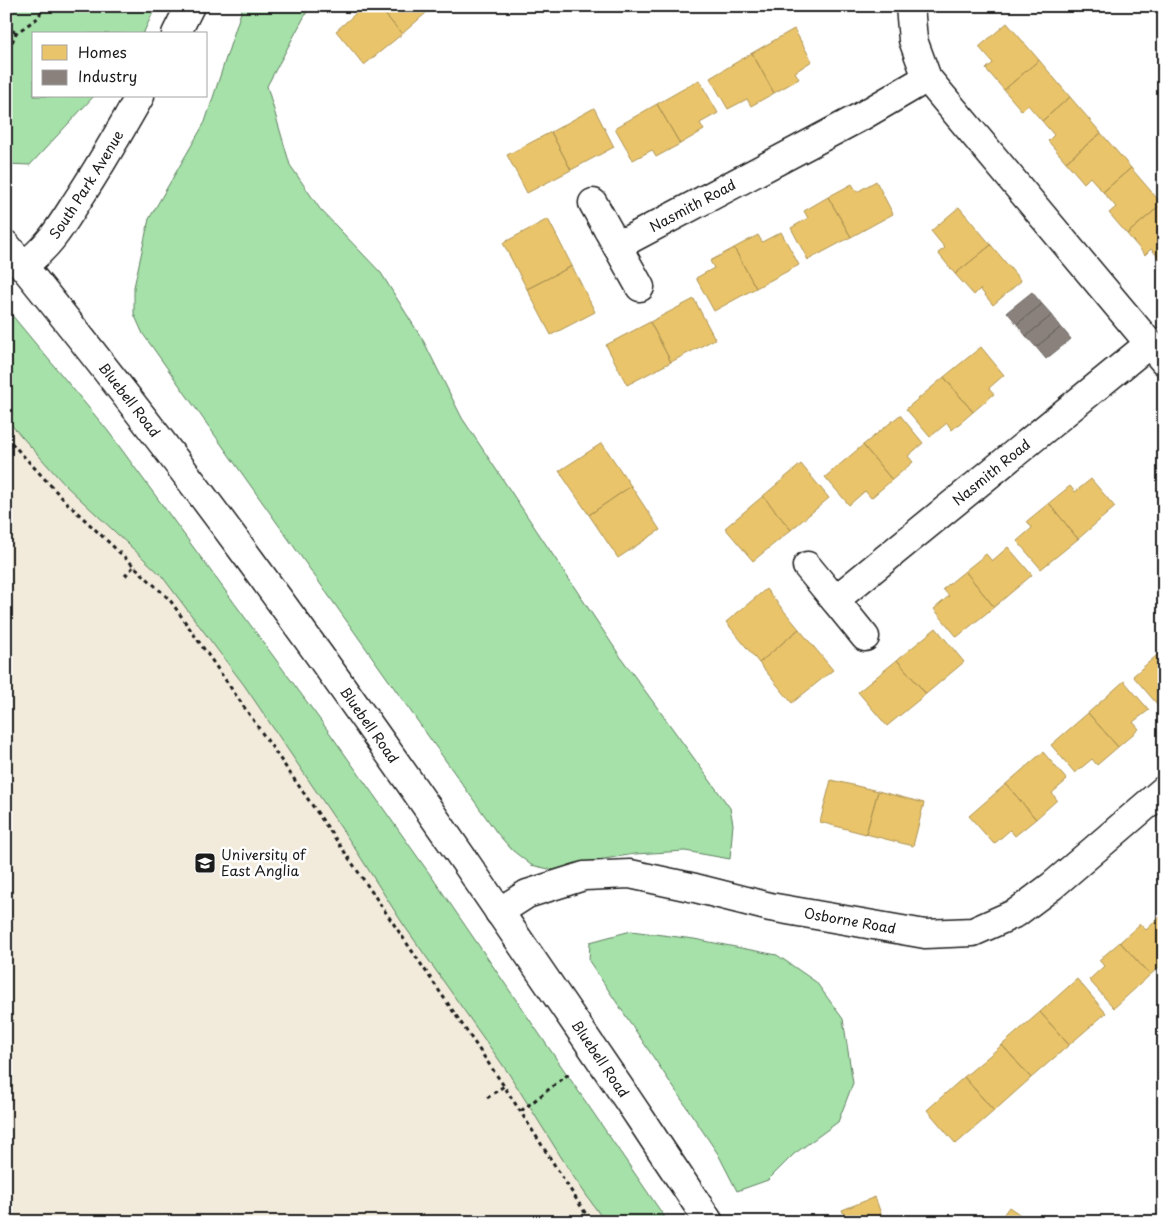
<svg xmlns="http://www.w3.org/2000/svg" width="1170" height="1228" font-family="'Playpen Sans',sans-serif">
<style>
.built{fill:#f2ebdc}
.green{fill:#a5e1a8;stroke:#607e62}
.homes{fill:#e9c46a;stroke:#ac9253}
.industry{fill:#8a817c;stroke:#69635f}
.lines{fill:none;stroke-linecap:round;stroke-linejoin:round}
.minor-casing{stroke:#1c1c1c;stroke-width:31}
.path{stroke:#1c1c1c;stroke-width:3;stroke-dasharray:4 4;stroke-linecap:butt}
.minor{stroke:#fff;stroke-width:28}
.labels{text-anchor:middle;stroke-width:5;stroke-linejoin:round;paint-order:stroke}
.street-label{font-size:14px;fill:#1c1c1c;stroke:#fff}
.poi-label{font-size:14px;fill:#1c1c1c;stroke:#fff;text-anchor:start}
</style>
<rect width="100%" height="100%" fill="#fff"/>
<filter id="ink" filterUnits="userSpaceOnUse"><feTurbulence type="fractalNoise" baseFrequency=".02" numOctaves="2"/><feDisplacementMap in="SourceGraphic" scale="10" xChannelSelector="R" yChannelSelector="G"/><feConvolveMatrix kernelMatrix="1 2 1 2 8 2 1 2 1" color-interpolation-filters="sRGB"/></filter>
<g filter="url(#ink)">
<!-- built -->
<path class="built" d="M6,323l643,899h-643z"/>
<!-- green -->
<path class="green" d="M6,6h150l-13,28h-109v62h60l-64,69 -24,-1z
M243,6h67l-43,80 23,79 30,44 61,64 43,69 38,76 160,241 108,149 3,16 -3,35 -45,-8 -50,3 -50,8 -32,8 -22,-5 -19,-15 -15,-17 -354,-499 -9,-20v-27l15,-68 56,-97z
M6,308l102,123 221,301 105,148 234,342h-63l-32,-46 -64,-102 -106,-150 -49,-77 -110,-162 -83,-110 -96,-90 -59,-66z
M631,931l63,8 83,16 39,27 27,37 10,64 -15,39 -44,32 -26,26 -31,11 -19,-37 -129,-193 1,-19z"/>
<!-- homes -->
<path class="homes" d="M364,6h14l24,28 -38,31 -28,-34z
M378,6h56l-32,28z
M1007,23l32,37 -35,30 -18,-21 7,-6 -14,-16z
M794,29l18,32 -17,11 4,7 -25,14 -22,-40z
M752,53l22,40 -23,13 -4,-7 -19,10 -18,-31z
M1039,60l31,37 -28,24 -14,-16 -6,6 -18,-21z
M699,80l19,33 -18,10 4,7 -24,14 -23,-40z
M1070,97l31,36 -35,29 -18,-21 6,-6 -12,-14z
M657,104l23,40 -24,13 -4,-7 -19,10 -18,-32z
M594,108l20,39 -43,23 -20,-38z
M551,132l20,38 -44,23 -20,-38z
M1101,133l30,35 -28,24 -13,-15 -6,6 -18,-21z
M1131,168l31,36 -35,30 -18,-21 7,-6 -13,-15z
M876,181l17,33 -42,23 -23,-40 24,-13 5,8z
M828,197l23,40 -43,23 -17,-32 17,-10 -4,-7z
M1162,204l2,2v57l-13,-14 -6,6 -18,-21z
M959,207l32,38 -36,29 -17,-21 7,-5 -14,-17z
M548,219l24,47 -45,23 -24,-46z
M781,232l18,33 -43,23 -22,-40 24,-13 4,7z
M991,245l30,36 -28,24 -13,-16 -6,6 -19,-21z
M734,248l22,40 -42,23 -18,-33 18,-10 -4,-7z
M572,266l23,46 -44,23 -24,-46z
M694,299l21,40 -44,23 -21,-40z
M650,322l21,40 -44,23 -21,-40z
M981,347l23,28 -15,13 5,6 -21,18 -29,-35z
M944,377l29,35 -21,18 -5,-7 -17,14 -24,-28z
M900,415l23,28 -15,13 5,6 -21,18 -29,-35z
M602,443l29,43 -42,29 -30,-44z
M863,445l29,35 -21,18 -6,-7 -16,14 -24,-28z
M801,464l28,34 -38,32 -28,-34z
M1091,479l24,28 -37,32 -29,-36 21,-17 5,6z
M631,486l29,44 -42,28 -29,-43z
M1164,493v10l-5,-6z
M763,496l28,34 -38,31 -28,-33z
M1049,503l29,36 -37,30 -24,-28 15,-13 -5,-7z
M1008,547l24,28 -38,32 -29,-36 21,-17 6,7z
M965,571l29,36 -37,30 -23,-28 15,-13 -6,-7z
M766,589l33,40 -40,34 -33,-41z
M936,628l28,34 -38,32 -29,-34z
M799,629l34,41 -41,33 -33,-40z
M1164,649v49l-7,6 -24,-28z
M897,660l29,34 -39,32 -29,-34z
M1124,681l25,29 -16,12 6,7 -21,18 -30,-34z
M1088,713l30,34 -21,18 -5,-6 -17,14 -24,-28z
M1043,752l24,28 -15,13 5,7 -21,19 -30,-35z
M831,780l47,11 -12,43 -46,-12z
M1006,784l30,35 -21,17 -5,-6 -16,14 -25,-28z
M878,791l46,12 -11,43 -47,-12z
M1162,915l2,3v45l-14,12 -30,-33 20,-18 6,6z
M1120,942l30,33 -36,33 -25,-28 15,-14 -5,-6z
M1077,979l29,34 -37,32 -29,-33z
M1040,1012l29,33 -38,33 -29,-33z
M1002,1045l29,33 -37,33 -30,-34z
M964,1077l30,34 -38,33 -29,-34z
M875,1197l9,25h-37l-5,-12z
M1009,1207l22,15h-33z"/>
<!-- industry -->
<path class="industry" d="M1032,292l10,12 -25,20 -10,-12z
M1042,304l10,11 -26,21 -9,-12z
M1052,315l9,12 -25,20 -10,-11z
M1061,327l10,12 -25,20 -10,-12z"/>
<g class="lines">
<!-- minor casing -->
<g class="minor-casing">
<g id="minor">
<path d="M910,6l3,34 14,38 237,283"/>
<path d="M176,34l14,-28"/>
<path id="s1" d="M593,203l24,43 245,-130 65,-38"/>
<path id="s2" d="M6,245c164,200 315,409 462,621 58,85 117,170 174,255 22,34 45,67 67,101"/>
<path d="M617,246l23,41"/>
<path id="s3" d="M23,266c29,-22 39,-42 58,-71 21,-32 40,-66 59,-99"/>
<path id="s4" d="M807,566l28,34 314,-256"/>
<path d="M835,600l30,37"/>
<path id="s5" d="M499,912l28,-18 57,-18 46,-2 65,14 75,19 155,27 48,-2 43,-19 36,-27 112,-96"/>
</g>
</g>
<!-- path -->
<path class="path" d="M6,26l10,7
M6,57l10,-24 22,-15 6,-12
M6,437l60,65 104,98 176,254 158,232 87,136
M125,576l9,-10
M487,1098l17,-12
M521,1111l49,-38"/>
<!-- minor -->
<use href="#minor" class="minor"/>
</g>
</g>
<!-- icons -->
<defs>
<g id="university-square" transform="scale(1.125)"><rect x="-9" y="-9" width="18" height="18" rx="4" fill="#1c1c1c" stroke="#fff"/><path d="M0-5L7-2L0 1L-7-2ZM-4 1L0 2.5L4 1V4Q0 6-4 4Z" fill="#fff"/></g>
</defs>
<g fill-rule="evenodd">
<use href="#university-square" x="205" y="863"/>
</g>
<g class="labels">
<!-- street labels -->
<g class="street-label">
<text dy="5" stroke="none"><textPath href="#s3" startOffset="104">South Park Avenue</textPath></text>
<text dy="5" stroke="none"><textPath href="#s1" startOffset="135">Nasmith Road</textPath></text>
<text dy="5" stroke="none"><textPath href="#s2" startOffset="198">Bluebell Road</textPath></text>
<text dy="5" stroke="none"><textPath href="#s4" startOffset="246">Nasmith Road</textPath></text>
<text dy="5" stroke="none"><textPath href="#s2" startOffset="602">Bluebell Road</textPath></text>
<text dy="5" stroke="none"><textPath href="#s5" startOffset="364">Osborne Road</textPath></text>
<text dy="5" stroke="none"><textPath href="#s2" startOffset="1008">Bluebell Road</textPath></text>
</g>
<!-- poi labels -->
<g class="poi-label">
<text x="221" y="860">University of<tspan x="221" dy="16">East Anglia</tspan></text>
</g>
</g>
<!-- margin -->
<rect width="1170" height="1228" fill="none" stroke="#fff" stroke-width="25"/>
<rect x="12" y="12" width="1145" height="1203" fill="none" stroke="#1c1c1c" stroke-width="2" filter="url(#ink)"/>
<!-- legend -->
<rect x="32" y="32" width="175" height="65" fill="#ffffff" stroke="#a4a4a4"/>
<rect x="42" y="45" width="25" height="15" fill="#e9c46a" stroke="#a4a4a4"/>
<text x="78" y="58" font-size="15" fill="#1c1c1c">Homes</text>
<rect x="42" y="70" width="25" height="15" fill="#8a817c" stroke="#a4a4a4"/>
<text x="78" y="82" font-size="15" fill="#1c1c1c">Industry</text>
</svg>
